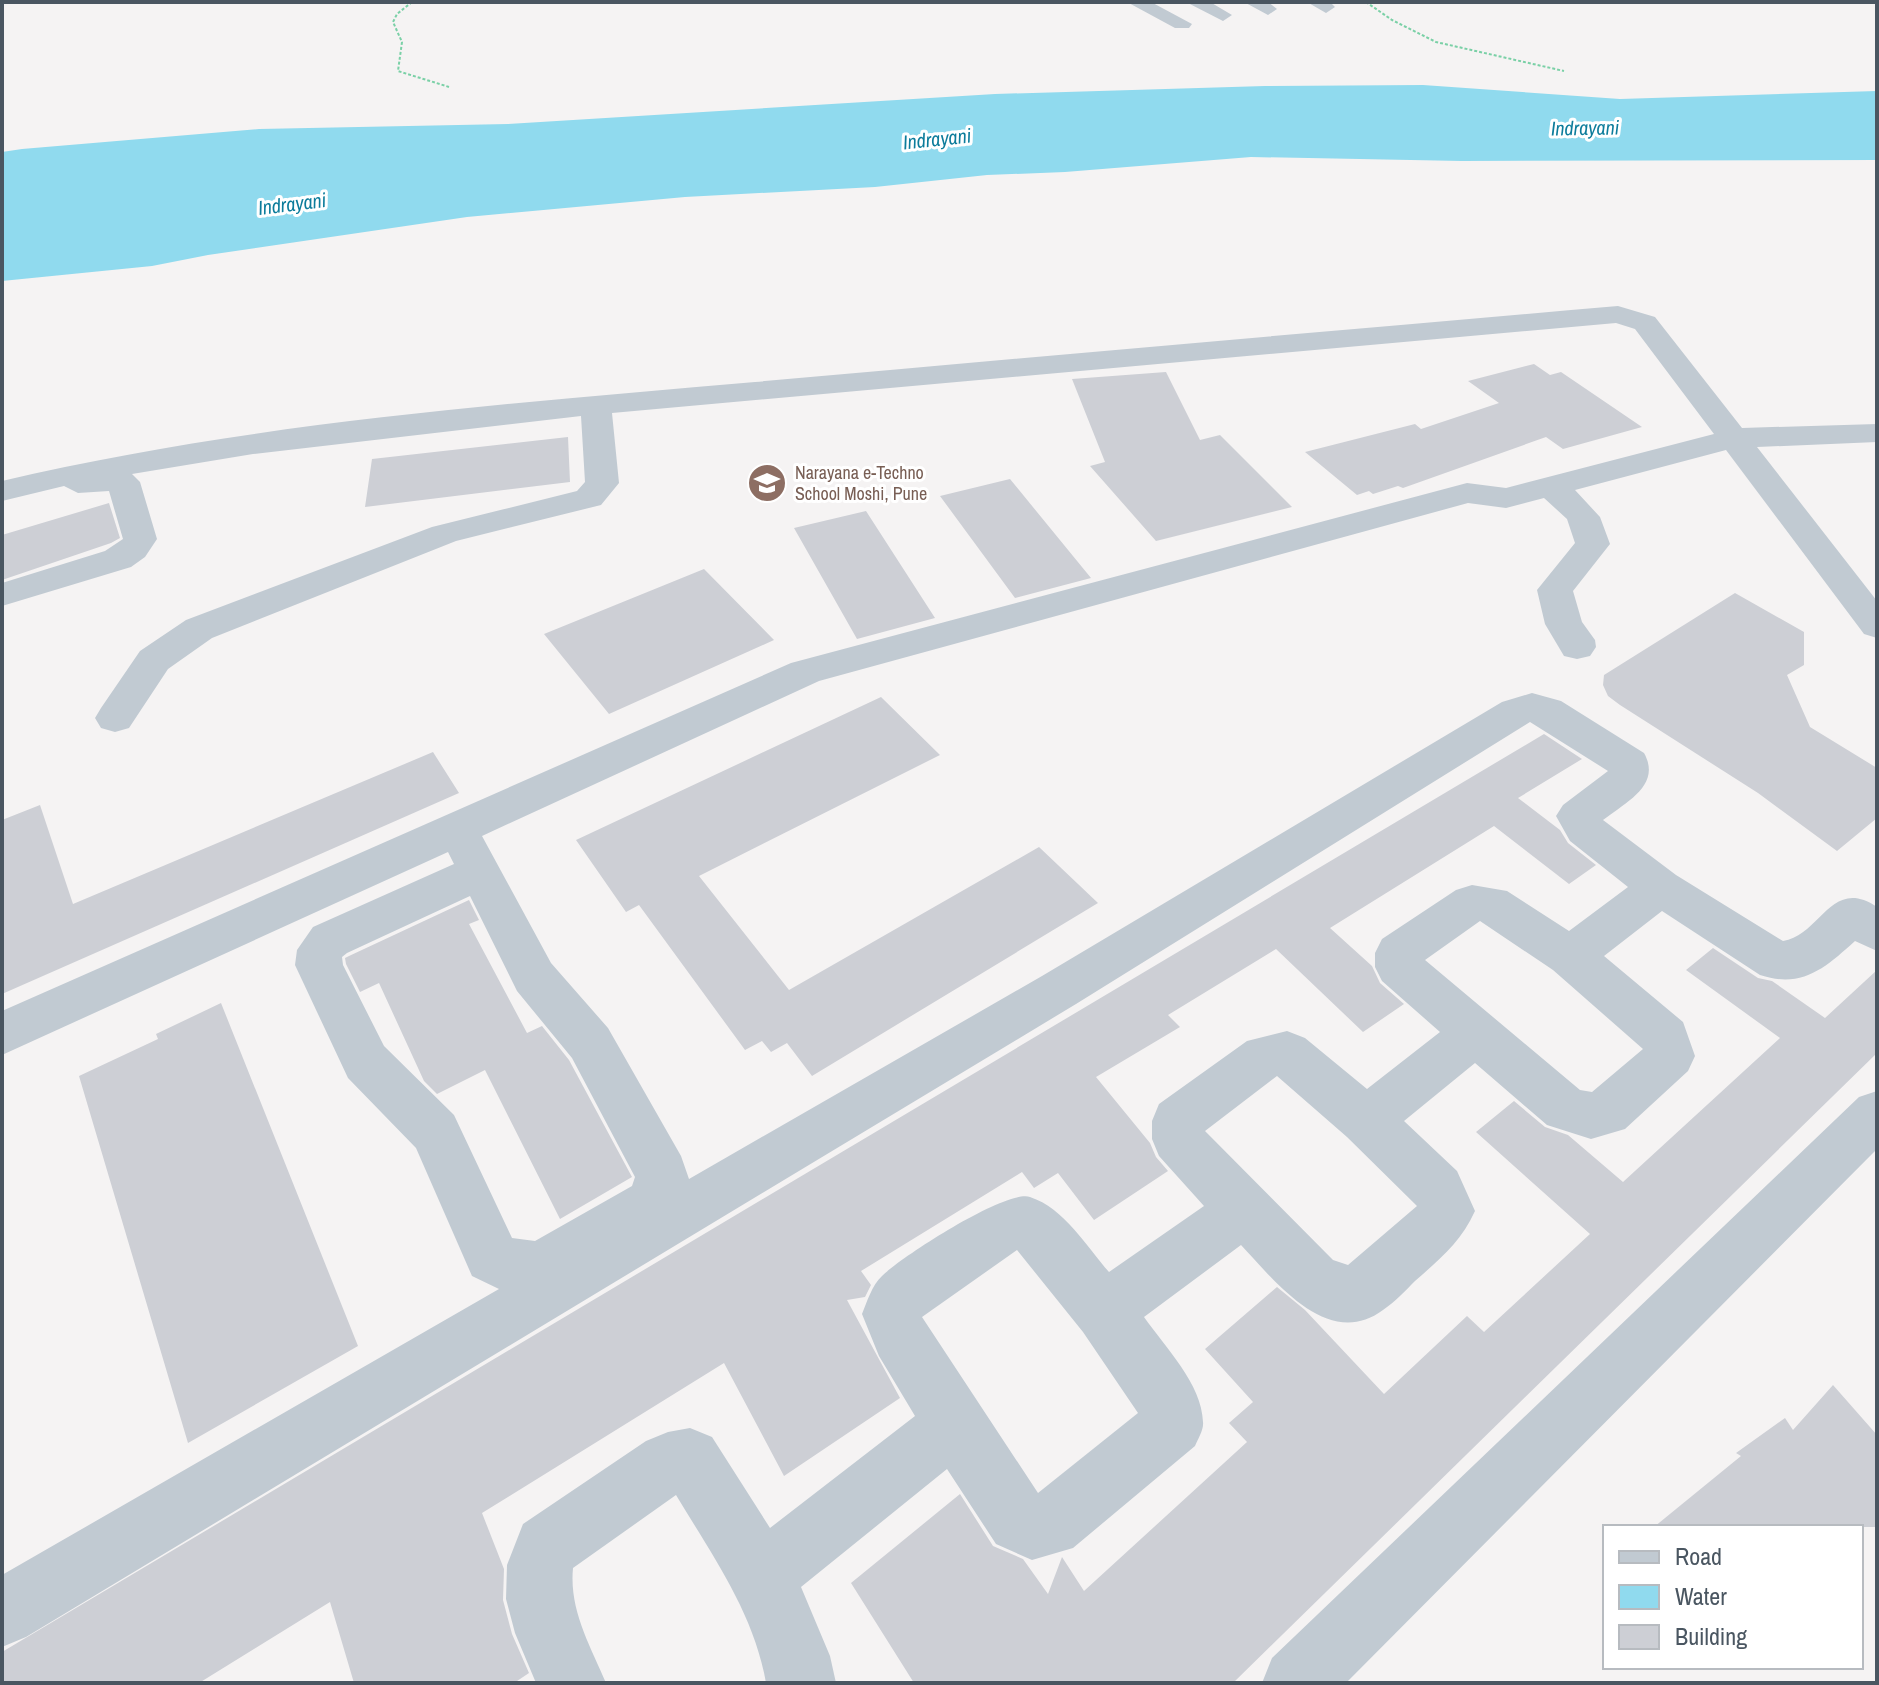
<svg xmlns="http://www.w3.org/2000/svg" width="1879" height="1685" font-family="'Archivo Narrow',sans-serif">
<style>
.water{fill:#90daee}
.building{fill:#cdcfd5}
.lines{fill:none;stroke-linecap:round;stroke-linejoin:round}
.path{stroke:#7ad0a6;stroke-width:2;stroke-dasharray:3 2;stroke-linecap:butt}
.minor{fill:#c1cad2;fill-rule:evenodd}
.labels{text-anchor:middle;stroke-width:6;stroke-linejoin:round;paint-order:stroke}
.far-education-label{font-size:18px;fill:#785e54;stroke:#fff;text-anchor:start}
.far-water-label{font-size:20px;font-style:italic;fill:#0c7c9b;stroke:#fff}
</style>
<rect width="100%" height="100%" fill="#f5f3f3"/>
<!-- water -->
<path class="water" d="M1423,85l197,14 257,-8v69l-415,1 -211,-4 -186,15 -78,3 -112,12 -190,10 -218,20 -259,38 -56,11 -150,15v-129l20,-3 237,-20 249,-5 487,-30 270,-8z"/>
<!-- building -->
<path class="building" d="M1534,364l16,11 11,-3 81,55 -79,22 -17,-12 -143,51 -5,-2 -25,8 -4,-3 -12,4 -52,-43 110,-28 6,5 78,-26 -31,-22z
M1166,372l34,68 20,-5 72,72 -136,34 -66,-75 15,-4 -33,-83z
M568,437l2,45 -205,25 7,-48z
M1010,479l81,99 -76,20 -75,-102z
M109,503l11,35 -9,5 -109,37v-45z
M866,511l69,107 -78,21 -63,-111z
M704,569l70,71 -165,74 -65,-80z
M1735,593l69,39v33l-17,10 23,52 67,41v50l-40,33 -79,-58 -138,-88 -12,-9 -5,-11 1,-10z
M881,697l59,58 -241,121 90,114 250,-143 59,56 -286,173 -25,-33 -16,9 -9,-11 -17,9 -106,-145 -13,7 -50,-72z
M1544,734l38,25 -64,39 42,32 8,13 28,22 -27,19 -75,-58 -164,102 42,38 8,17 24,21 -41,28 -87,-83 -108,66 12,12 -84,50 54,66 6,14 12,14 -74,49 -36,-47 -24,15 -12,-16 -161,99 10,14 -6,12 -18,3 53,98 -116,78 -60,-113 -242,150 22,56 -1,31 9,34 17,39 -15,10h-160l-24,-81 -131,81h-197v-31z
M433,752l26,41 -457,201v-174l38,-15 33,99z
M469,900l10,20 -10,4 58,109 15,-7 27,34 63,117 -72,42 -75,-149 -48,24 -13,-13 -45,-98 -19,9 -14,-28 -1,-6 4,-2z
M1713,948l45,30 14,3 53,37 52,-48v83l-644,630h-319l-63,-100 109,-89 33,52 30,13 25,35 14,-37 22,34 163,-149 -18,-19 24,-21 -48,-53 72,-62 28,23 79,84 83,-78 17,16 106,-98 -114,-102 38,-31 31,26 23,8 55,47 157,-144 -94,-68z
M221,1003l137,343 -170,97 -109,-367 79,-37 -2,-5z
M1833,1385l44,50v92h-223l87,-71 -5,-3 49,-35 8,12z"/>
<g class="lines">
<!-- path -->
<path class="path" d="M412,2l-15,12 -4,8 9,20 -4,29 51,16
M1366,2l26,18 44,22 128,29"/>
<!-- minor -->
<path class="minor" d="M1127,2h24l41,22 -3,4h-14z
M1186,2h24l22,13 -9,6z
M1244,2h24l9,7 -9,6z
M1307,2h23l5,5 -9,6z
M1618,306l37,11 87,111 135,-4v18l-120,5 120,154v37l-13,-4 -138,-184 -151,40 25,27 10,27 -37,47 9,31 13,18 1,7 -6,9 -13,3 -13,-3 -19,-32 -8,-34 38,-47 -8,-24 -23,-21 -38,10 -38,-5 -649,178 -337,155 69,127 57,65 73,128 8,23 353,-203 460,-274 30,-9 29,8 83,52c18,32 -18,49 -41,67l73,55 107,66c38,-6 48,-65 94,-34v44l-22,-10c-30,27 -53,48 -95,34l-98,-64 -58,45 79,66 12,34 -7,15 -63,58 -34,10 -44,-14 -72,-62 -71,58 53,50 18,40c-14,31 -35,48 -60,70 -10,10 -20,21 -32,29 -55,41 -108,-29 -142,-65l-97,72c21,30 58,67 59,105 1,7 -5,17 -8,24l-122,102 -41,12 -36,-16 -49,-75 -146,118 29,69 6,27h-70c-12,-70 -54,-128 -90,-188l-103,73c-4,42 17,77 33,115h-70l-21,-50 -9,-34 1,-34 16,-41 123,-83 22,-9 22,-4 22,9 58,91 145,-112 -36,-60 -17,-42c5,-12 10,-29 20,-38 19,-19 124,-87 148,-79 34,11 57,50 79,75l95,-66 -45,-50 -7,-17v-18l7,-17 88,-63 40,-10 18,7 62,51 73,-57 -58,-51 -7,-14v-14l7,-14 74,-49 16,-5 35,6 62,40 59,-44 -58,-46 -14,-25 7,-11 45,-34 -78,-49 -454,282 -1050,633 -24,10v-72l497,-286 -27,-13 -56,-128 -68,-70 -53,-113 2,-15 16,-23 141,-63 -6,-12 -446,203v-44l789,-348 676,-180 39,5 208,-54 -79,-105 -19,-6 -1004,90 7,70 -18,22 -145,36 -244,97 -44,31 -39,59 -14,4 -14,-4 -6,-10 6,-10 39,-57 46,-31 246,-93 145,-36 8,-9 -4,-66 -328,38 -121,20 8,8 17,57 -12,18 -14,10 -129,39v-23l103,-32 18,-12 -14,-48 -31,2 -14,-7 -62,15v-20c246,-58 502,-77 753,-99 288,-26 575,-51 863,-76zM470,896l47,95 55,67 63,119 -3,9 -97,55 -23,-3 -58,-123 -70,-69 -41,-81 -1,-8 5,-4zM1480,921l73,49 90,79 -51,43 -12,-2 -155,-130zM1277,1076l70,61 70,69 -69,59 -15,-5 -128,-129zM1017,1250l66,82 55,81 -100,80 -116,-176z
M1877,1091v58l-531,534h-84l10,-25 587,-561z"/>
</g>
<!-- icons -->
<defs>
<g id="school-disc" transform="scale(2)"><circle r="9.5" fill="#8d6e63" stroke="#fff"/><path d="M0-5L7-2L0 1L-7-2ZM-4 1L0 2.5L4 1V4Q0 6-4 4Z" fill="#fff"/></g>
</defs>
<g fill-rule="evenodd">
<use href="#school-disc" x="767" y="483"/>
</g>
<g class="labels">
<!-- far-education labels -->
<g class="far-education-label">
<text x="795" y="479">Narayana e-Techno<tspan x="795" dy="21">School Moshi, Pune</tspan></text>
</g>
<!-- far-water labels -->
<g class="far-water-label">
<text transform="translate(1585 128) rotate(-1)" y="7">Indrayani</text>
<text transform="translate(937 139) rotate(-6)" y="7">Indrayani</text>
<text transform="translate(292 204) rotate(-7)" y="7">Indrayani</text>
</g>
</g>
<!-- border -->
<rect width="1879" height="1685" fill="none" stroke="#4a5661" stroke-width="8"/>
<!-- legend -->
<rect x="1603" y="1525" width="260" height="144" fill="#ffffff" stroke="#b7bbc0" stroke-width="2"/>
<rect x="1619" y="1551" width="40" height="12" fill="#c1cad2" stroke="#b7bbc0" stroke-width="2"/>
<text x="1675" y="1565" font-size="24" fill="#4a5661">Road</text>
<rect x="1619" y="1585" width="40" height="24" fill="#90daee" stroke="#b7bbc0" stroke-width="2"/>
<text x="1675" y="1605" font-size="24" fill="#4a5661">Water</text>
<rect x="1619" y="1625" width="40" height="24" fill="#cdcfd5" stroke="#b7bbc0" stroke-width="2"/>
<text x="1675" y="1645" font-size="24" fill="#4a5661">Building</text>
</svg>
